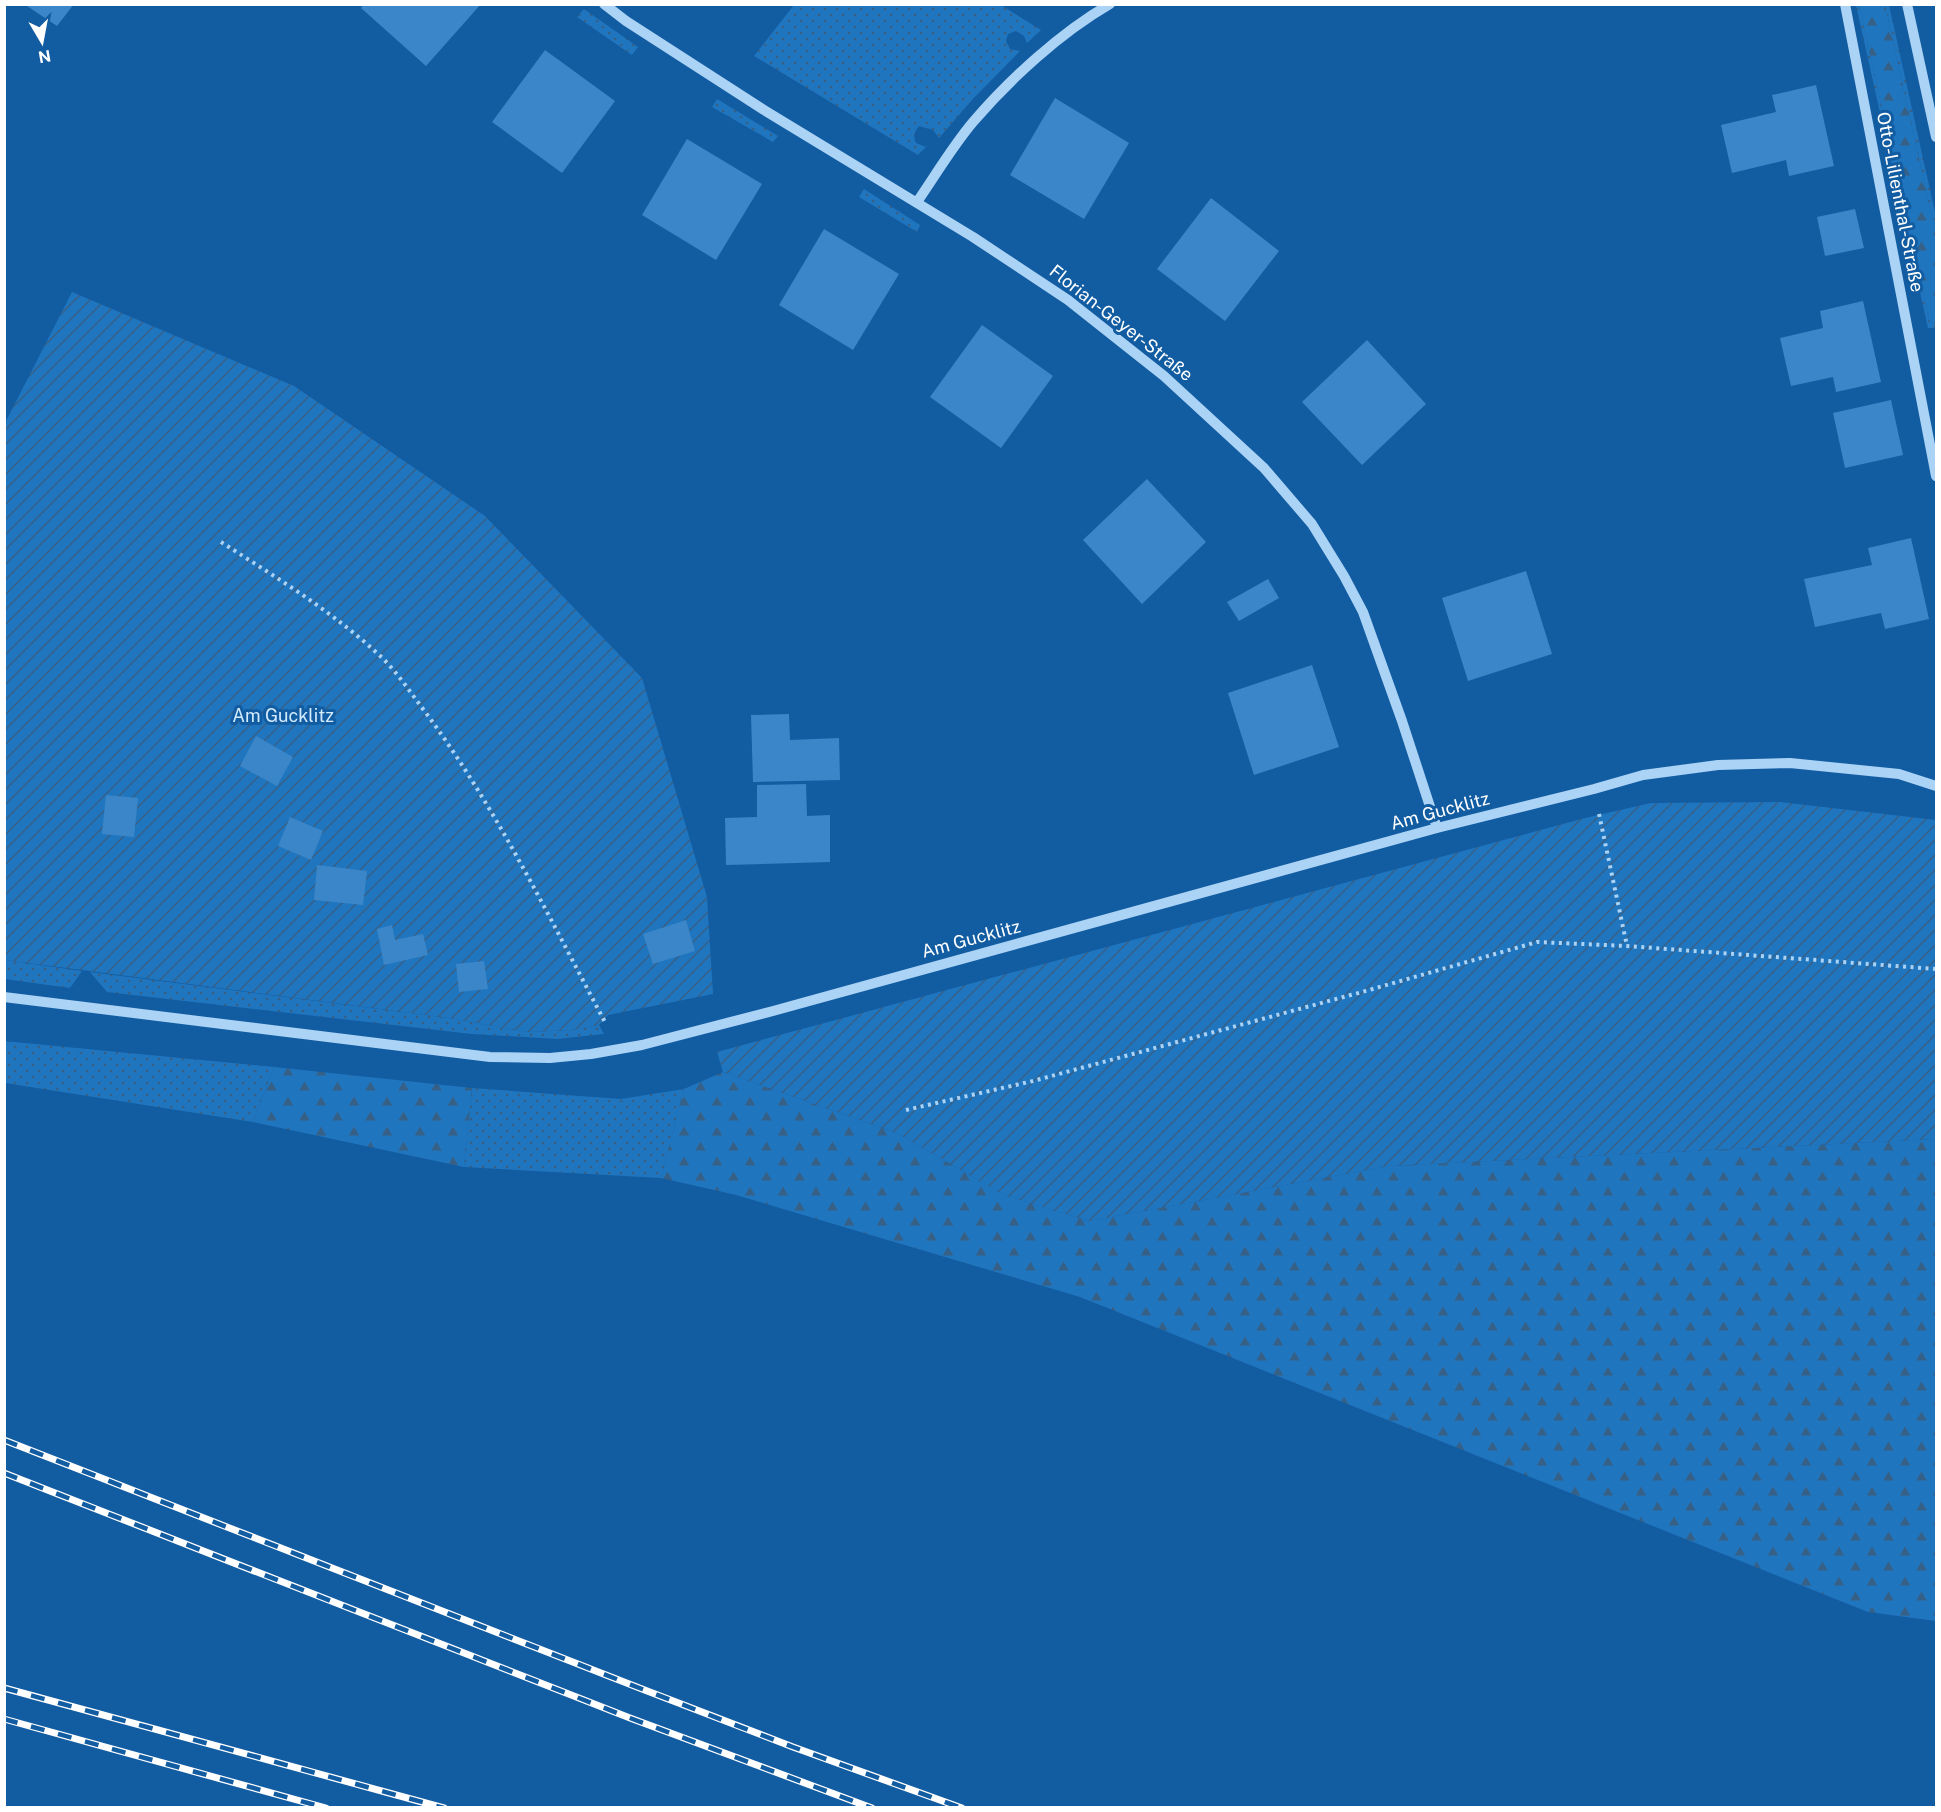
<svg xmlns="http://www.w3.org/2000/svg" width="1941" height="1812" font-family="'Public Sans',sans-serif">
<style>
.grass{fill:url(#grass-dots)}
.forest{fill:url(#forest-firs)}
.garden{fill:url(#garden-furrows)}
.building{fill:#3b86c8}
.lines{fill:none;stroke-linecap:round;stroke-linejoin:round}
.path{stroke:#abd3f5;stroke-width:4;stroke-dasharray:3 4.5;stroke-linecap:butt}
.minor{stroke:#abd3f5;stroke-width:10}
.rail-casing{stroke:#fff;stroke-width:7}
.rail{stroke:#125ca2;stroke-width:4.5;stroke-dasharray:14;stroke-linecap:butt}
.labels{text-anchor:middle;stroke-width:6;stroke-linejoin:round;paint-order:stroke}
.street-label{font-size:18px;fill:#fff;stroke:#125ca2}
.park-label{font-size:18px;fill:#d4ebfe;stroke:#125ca2}
</style>
<defs>
<pattern id="grass-dots" width="8" height="8" patternUnits="userSpaceOnUse" patternTransform="scale(1.5)"><rect width="8" height="8" fill="#2075bf"/><path d="M2 2h.1M6 6h.1" fill="none" stroke="#366086" stroke-width="1.8" stroke-linecap="round"/></pattern>
<pattern id="forest-firs" width="22" height="20" patternUnits="userSpaceOnUse" patternTransform="scale(1.5)"><rect width="22" height="20" fill="#2075bf"/><path d="M5 1l3.5 6h-7zM16 11l3.5 6h-7z" fill="#366086"/></pattern>
<pattern id="garden-furrows" width="10" height="10" patternUnits="userSpaceOnUse" patternTransform="scale(1.5)"><rect width="10" height="10" fill="#2075bf"/><path d="M-1 1l2-2M0 10L10 0M9 11l2-2" fill="none" stroke="#366086"/></pattern>
</defs>
<rect width="100%" height="100%" fill="#125ca2"/>
<!-- grass -->
<path class="grass" d="M794,5h207l40,25 -14,13 -3,-7 -8,-5 -8,3 -2,7 4,8 10,2 -48,49 -33,38 -6,-8 -14,-4c-5,6 -6,10 -3,17l10,4 -8,8 -164,-99z
M1856,5h3l71,319h6v4h-8z
M1885,5h4l47,212v19z
M584,9l54,38 -6,8 -55,-38z
M717,99l61,37 -5,6 -61,-35z
M864,189l56,36 -3,7 -58,-35z
M5,960l77,11 -12,17 -65,-9z
M90,972l359,46 79,14 42,-2 29,-5 5,9 -47,5 -85,-5 -365,-42z
M4,1041l270,26 -21,55 -248,-39z
M472,1088l149,11 63,-10 -23,89 -197,-11z"/>
<!-- forest -->
<path class="forest" d="M1859,5h26l51,231v88h-6z
M274,1067l198,21 -8,79 -211,-45z
M723,1072l174,61 107,62 85,26 300,-55 547,-27v482l-68,-9 -788,-315 -344,-102 -75,-17 23,-89z"/>
<!-- garden -->
<path class="garden" d="M72,292l222,94 191,130 157,162 65,219 6,97 -105,21 -9,10 -29,5 -42,2 -79,-14 -444,-58v-537z
M1780,802l156,18v319l-547,27 -300,55 -85,-26 -107,-62 -174,-61 -6,-20 868,-234 66,-15z"/>
<!-- building -->
<path class="building" d="M24,4h50l-17,22z
M364,4h117l-55,62 -65,-58z
M545,50l70,51 -53,72 -70,-51z
M1816,85l18,81 -45,10 -3,-16 -54,13 -11,-48 55,-13 -4,-17z
M1055,98l74,45 -45,76 -74,-44z
M687,139l75,45 -46,76 -74,-45z
M1211,198l68,53 -54,70 -68,-52z
M1855,209l9,39 -39,8 -8,-39z
M824,229l75,45 -46,76 -74,-45z
M1863,301l18,81 -45,10 -3,-15 -42,9 -11,-48 43,-10 -3,-17z
M982,325l71,51 -52,72 -71,-51z
M1367,340l59,64 -64,61 -60,-63z
M1891,400l12,55 -58,13 -12,-55z
M1147,479l59,63 -64,62 -59,-64z
M1911,538l18,81 -44,10 -4,-16 -66,14 -11,-48 68,-14 -4,-17z
M1526,571l26,83 -84,27 -26,-83z
M1268,579l11,19 -40,23 -12,-19z
M1312,665l27,82 -85,28 -26,-82z
M789,714l1,26 49,-2 1,42 -87,2 -2,-67z
M256,736l37,21 -16,29 -37,-20z
M806,784l1,32 23,-1v47l-104,3 -1,-47 32,-1v-32z
M106,795l32,3 -4,39 -32,-3z
M290,817l33,14 -12,29 -33,-14z
M317,865l50,6 -4,34 -49,-5z
M686,920l9,31 -42,13 -10,-30z
M392,925l3,15 28,-6 5,21 -44,10 -7,-36z
M484,961l4,28 -29,3 -3,-28z"/>
<g class="lines">
<!-- path -->
<path class="path" d="M221,542c53,34 109,68 156,111 19,17 33,39 49,60 71,96 124,206 180,311
M1599,814l28,132
M906,1110l127,-29 329,-89 175,-50 90,4 309,23"/>
<!-- minor -->
<path class="minor" d="M604,4l22,17 138,89 209,127 95,63 96,76 100,92 48,56 32,52 19,36 39,109 35,107
M1845,4l91,472
M1907,4l29,133
M917,202c18,-26 35,-55 56,-80 37,-43 87,-89 137,-118
M4,997l486,60 60,1 41,-4 51,-9 131,-34 664,-183 157,-39 49,-14 75,-10 72,-2 109,11 37,12"/>
<!-- rail casing -->
<g class="rail-casing">
<path id="rail" d="M4,1440l638,249 151,58 169,61
M4,1473l626,245 242,90
M4,1688l440,120
M4,1719l322,89"/>
</g>
<!-- rail -->
<use href="#rail" class="rail"/>
</g>
<g class="labels">
<!-- street labels -->
<g class="street-label">
<text transform="translate(1900 202) rotate(79)" y="6">Otto-Lilienthal-Straße</text>
<text transform="translate(1121 323) rotate(38)" y="6">Florian-Geyer-Straße</text>
<text transform="translate(1440 811) rotate(-15)" y="6">Am Gucklitz</text>
<text transform="translate(971 939) rotate(-15)" y="6">Am Gucklitz</text>
</g>
<!-- park labels -->
<g class="park-label">
<text x="283" y="722">Am Gucklitz</text>
</g>
</g>
<!-- border -->
<rect width="1941" height="1812" fill="none" stroke="#ffffff" stroke-width="12"/>
<!-- north arrow -->
<g transform="translate(42 42) rotate(170)" stroke="#125ca2" stroke-width="4.5" paint-order="stroke">
<path d="M0-4.5L10 22L0 15L-10 22Z" fill="#ffffff"/>
<text y="-9" font-size="16" font-weight="bold" text-anchor="middle" fill="#ffffff">N</text>
</g>
</svg>
